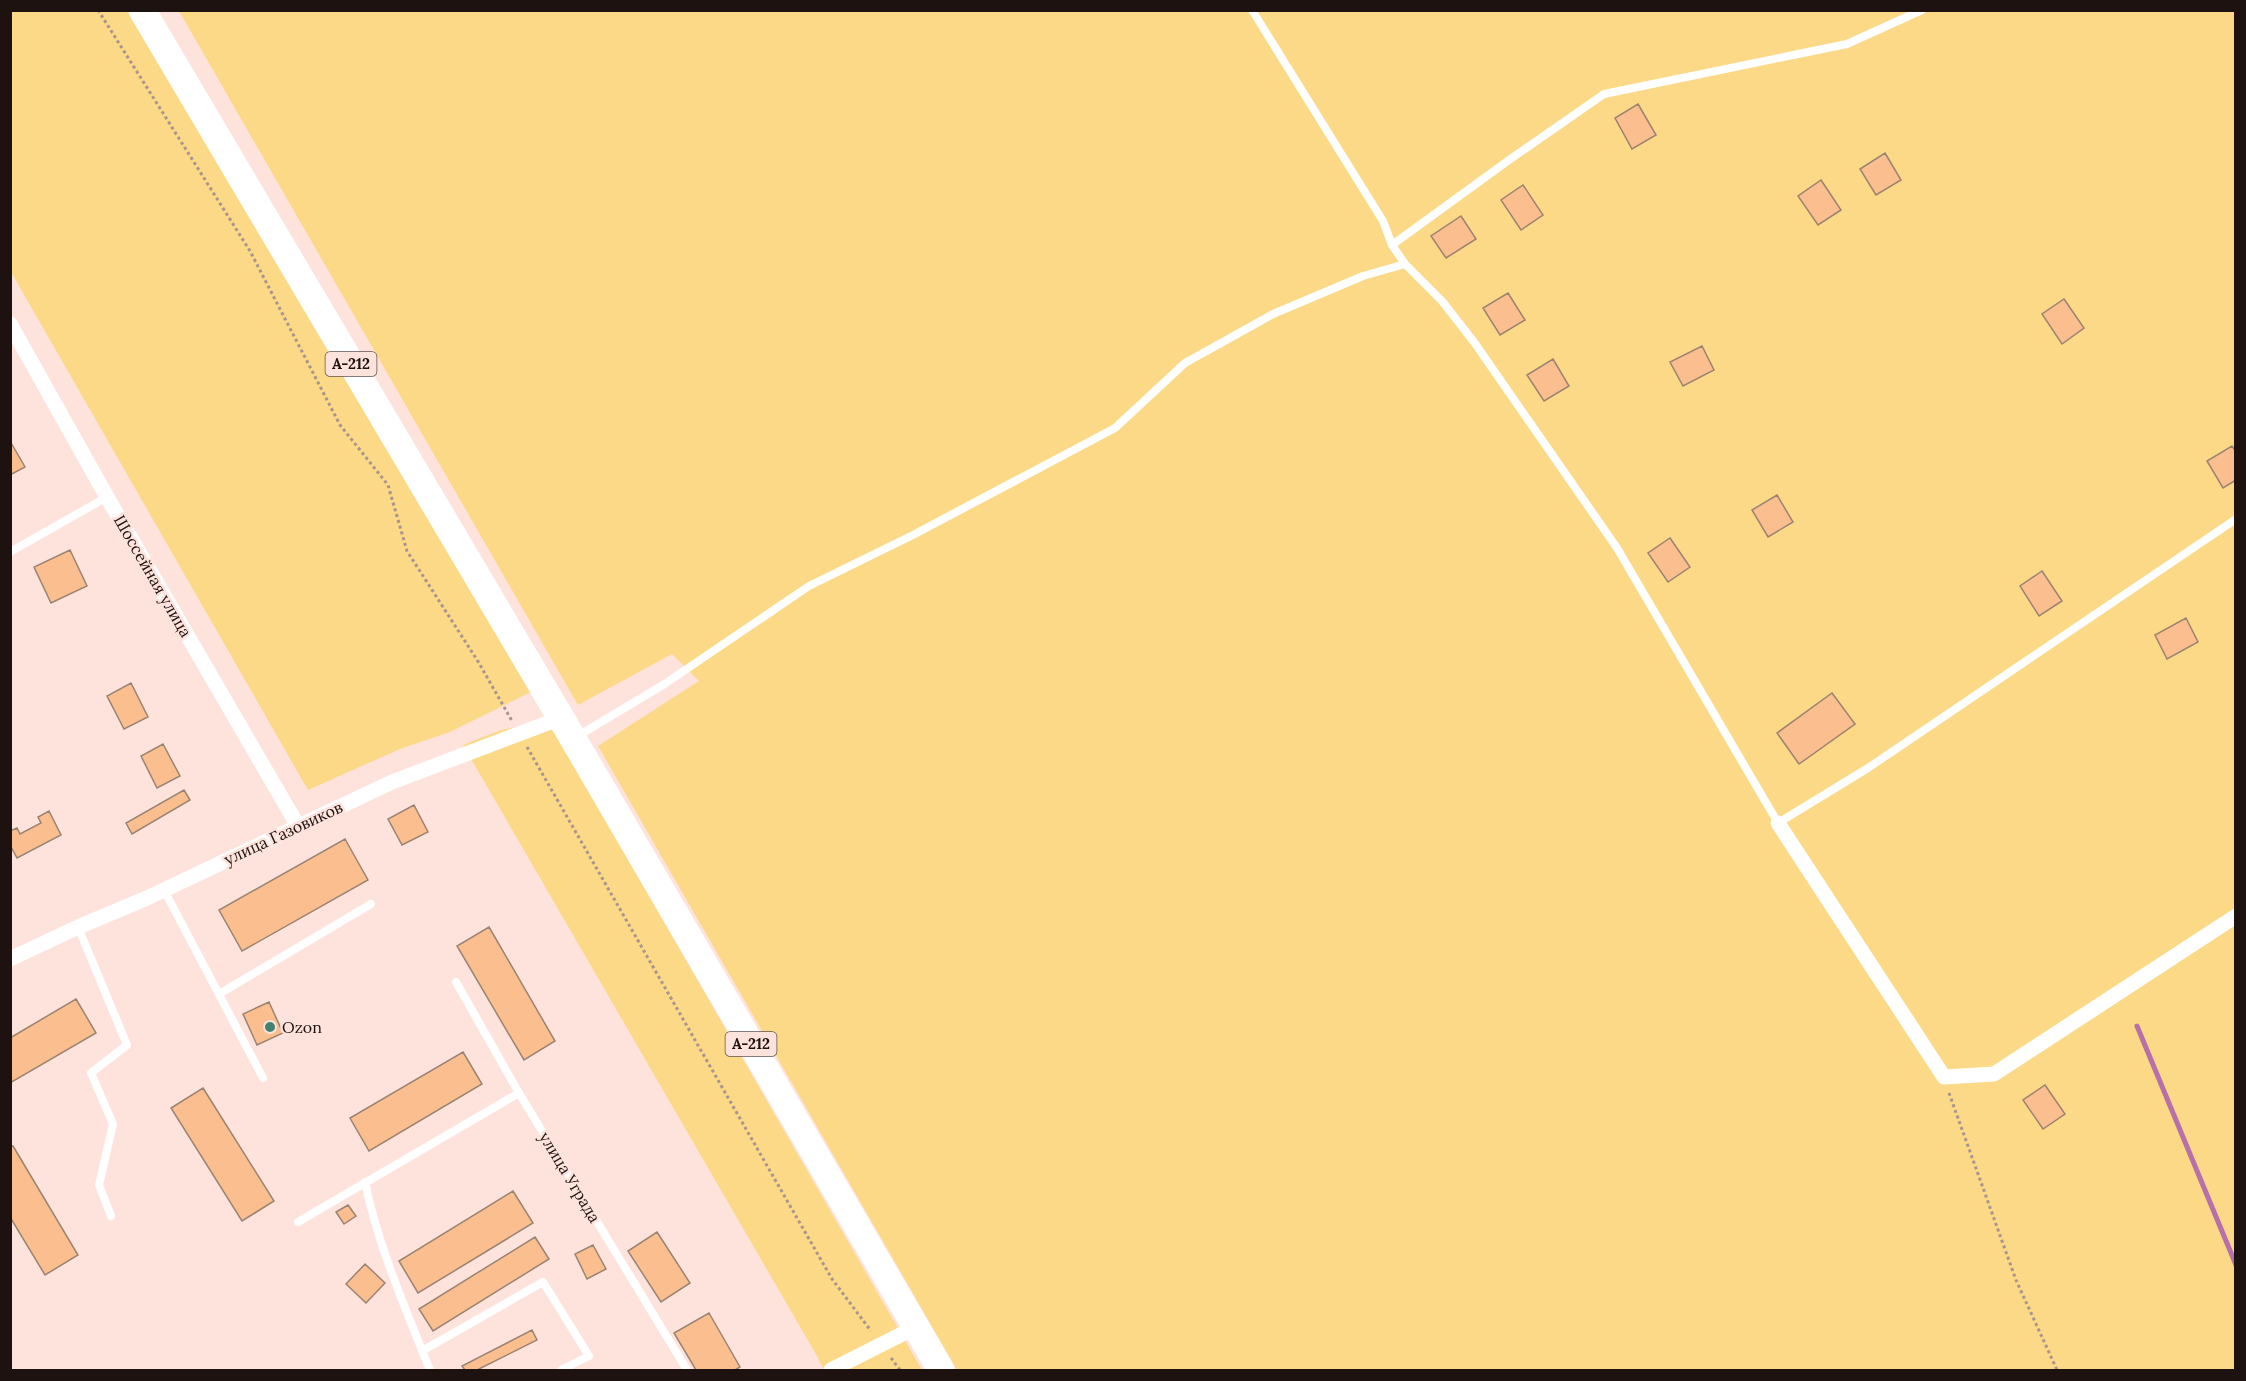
<svg xmlns="http://www.w3.org/2000/svg" width="2246" height="1381" font-family="Lora,serif">
<style>
.green{fill:#fbd986}
.lines{fill:none;stroke-linecap:round;stroke-linejoin:round}
.stream{stroke:#b770aa;stroke-width:5}
.building{fill:#fbbe8e;stroke:#9b8371;stroke-width:1.5}
.path{stroke:#a9948f;stroke-width:3;stroke-dasharray:3 3;stroke-linecap:butt}
.lane{stroke:#fff;stroke-width:8}
.street{stroke:#fff;stroke-width:15}
.highway{stroke:#fff;stroke-width:27}
.poi-dot{fill:#428270;stroke:#fee3dd;stroke-width:2}
.labels{text-anchor:middle;stroke-width:5;stroke-linejoin:round;paint-order:stroke}
.shield{fill:#fee3dd;stroke:#60514d;stroke-width:1.5}
.shield-label{font-size:15px;font-weight:bold;fill:#1d120f}
.street-label{font-size:16px;fill:#1d120f;stroke:#fee3dd}
.poi-label{font-size:16px;fill:#1d120f;stroke:#fee3dd;text-anchor:start}
</style>
<rect width="100%" height="100%" fill="#fee3dd"/>
<!-- green -->
<path class="green" d="M10,11h122l403,679 -85,42 -50,17 -92,41 -297,-518z
M179,11h2056v1359h-1278l-359,-624 101,-65 -27,-27 -94,51z
M547,721l34,57 341,592h-98l-7,-14 -354,-611 38,-15z"/>
<g class="lines">
<!-- stream -->
<path class="stream" d="M2137,1026l99,239"/>
</g>
<!-- building -->
<path class="building" d="M1638,104l18,31 -24,14 -17,-31z
M1885,153l16,27 -25,15 -16,-26z
M1821,180l20,30 -23,15 -20,-29z
M1523,185l20,30 -22,15 -20,-30z
M1461,216l15,23 -30,19 -15,-22z
M1508,293l17,27 -25,15 -17,-27z
M2064,299l20,29 -22,16 -20,-30z
M1702,346l12,24 -31,16 -13,-24z
M1553,359l16,27 -25,15 -17,-26z
M10,441l15,26 -15,8z
M2232,446l4,6v28l-13,8 -16,-27z
M1777,495l16,27 -25,15 -16,-27z
M1670,538l20,29 -22,15 -20,-29z
M70,550l17,36 -36,17 -17,-36z
M2042,571l20,30 -23,15 -19,-30z
M2186,618l12,24 -31,17 -12,-24z
M131,683l17,34 -24,12 -17,-33z
M1832,693l23,31 -56,40 -22,-31z
M163,744l17,32 -23,12 -16,-32z
M184,790l6,10 -58,34 -6,-11z
M414,805l14,27 -26,13 -14,-26z
M49,811l12,24 -44,23 -7,-13v-14l7,-3 3,6 21,-11 -3,-6z
M345,839l23,41 -126,71 -23,-41z
M489,927l66,114 -31,19 -67,-114z
M76,999l20,34 -86,50v-45z
M269,1002l14,31 -26,12 -14,-31z
M463,1052l19,32 -113,67 -19,-33z
M2045,1085l20,29 -22,15 -20,-29z
M203,1088l71,113 -32,20 -71,-113z
M13,1146l65,109 -33,20 -35,-58v-70z
M513,1191l20,32 -115,70 -19,-32z
M348,1205l8,11 -12,8 -8,-12z
M657,1232l33,51 -29,19 -33,-51z
M535,1237l14,22 -116,72 -14,-22z
M593,1245l13,24 -19,10 -12,-25z
M365,1264l20,19 -19,20 -20,-19z
M709,1313l31,54 -5,3h-39l-22,-37z
M532,1330l5,10 -60,30h-12l-3,-4z"/>
<g class="lines">
<!-- path -->
<path class="path" d="M98,10l152,241 90,174 48,60 19,66 72,112 33,58
M527,747l305,532 39,52
M1949,1093l67,187 41,90
M891,1358l9,12"/>
<!-- lane -->
<path class="lane" d="M1392,245l117,-85 95,-66 243,-50 75,-34
M1405,264l37,37 32,41 143,206 161,275 90,-55 368,-249
M10,552l97,-55
M576,737l87,-52 146,-99 104,-51 202,-107 70,-65 88,-49 90,-38 42,-12 -13,-19 -9,-24 -131,-211
M164,890l99,188
M78,927l49,118 -36,28 22,51 -14,61 12,31
M456,982l63,111 168,277
M219,994l152,-90
M365,1182c13,64 41,128 65,188
M298,1222l221,-129
M422,1351l121,-69 46,74 -28,14"/>
<!-- street -->
<path class="street" d="M10,324l97,173 191,329
M1778,823l166,254 50,-3 242,-158
M10,959l68,-32 69,-29 245,-116 169,-64
M831,1370l85,-43"/>
<!-- highway -->
<path class="highway" d="M142,10l419,708 380,652"/>
</g>
<!-- markers -->
<circle class="poi-dot" cx="270" cy="1027" r="6"/>
<g class="labels">
<!-- shield labels -->
<g class="shield">
<rect x="325.5" y="352" width="51" height="24" rx="4.5"/>
<rect x="725.5" y="1032" width="51" height="24" rx="4.5"/>
</g>
<g class="shield-label">
<text x="351" y="369">А-212</text>
<text x="751" y="1049">А-212</text>
</g>
<!-- street labels -->
<g class="street-label">
<text transform="translate(153 576) rotate(60)" y="6">Шоссейная улица</text>
<text transform="translate(283 833) rotate(-25)" y="6">улица Газовиков</text>
<text transform="translate(570 1177) rotate(59)" y="6">улица Уграда</text>
</g>
<!-- poi labels -->
<g class="poi-label">
<text x="282" y="1033">Ozon</text>
</g>
</g>
<!-- border -->
<rect width="2246" height="1381" fill="none" stroke="#1d120f" stroke-width="24"/>
</svg>
